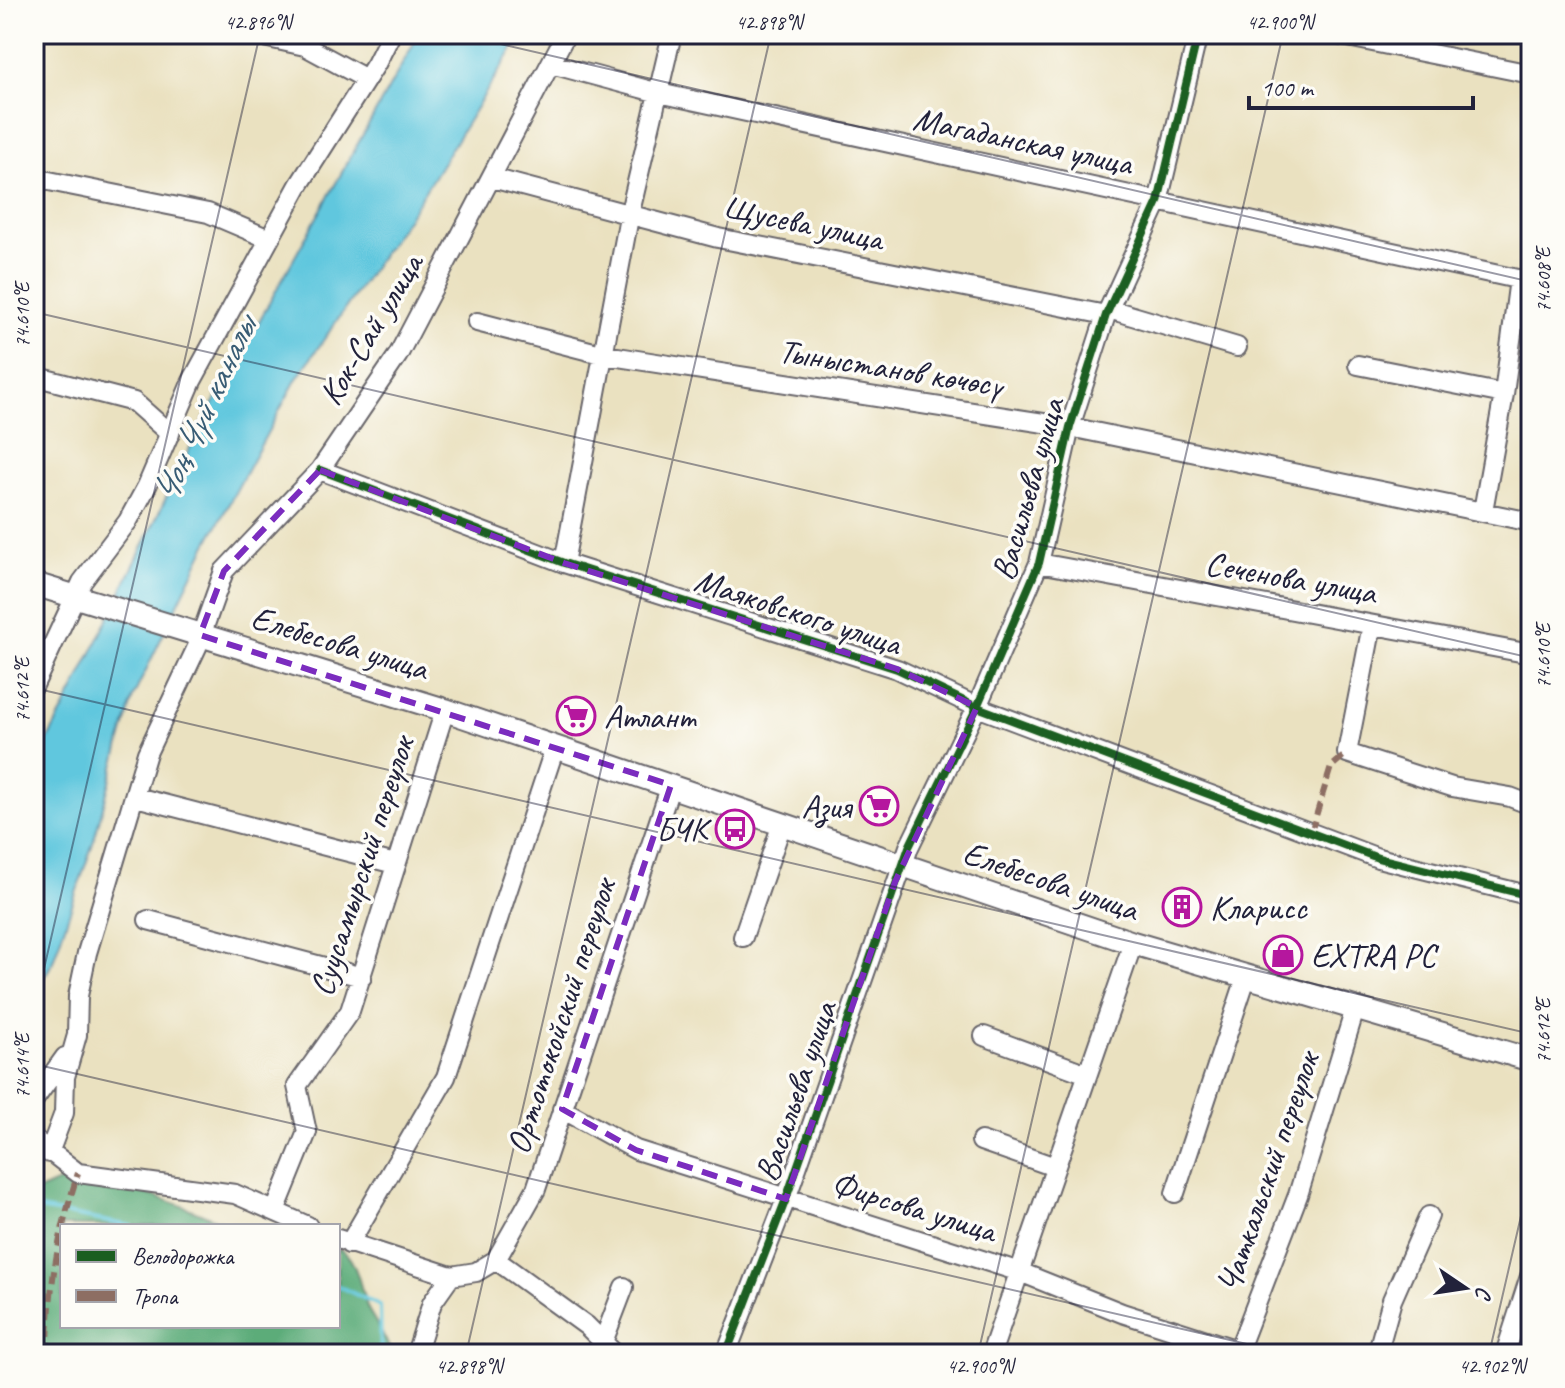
<svg xmlns="http://www.w3.org/2000/svg" width="1565" height="1388" font-family="Caveat,sans-serif">
<style>
.forest{fill:#5cac79;stroke:#3f675a;stroke-width:2}
.water{fill:#61c7de;stroke:#42748c;stroke-width:2}
.lines{fill:none;stroke-linecap:round;stroke-linejoin:round}
.stream{stroke:#61c7de;stroke-width:4}
.minor-casing{stroke:#68656a;stroke-width:22}
.major-casing{stroke:#68656a;stroke-width:26}
.minor{stroke:#fff;stroke-width:18}
.major{stroke:#fff;stroke-width:22}
.quiet{stroke:#8d6e63;stroke-width:6;stroke-dasharray:12 6;stroke-linecap:butt}
.cycleway-casing{stroke:#fdfcf7;stroke-width:13}
.cycleway{stroke:#1b5e20;stroke-width:8}
.marked{fill:none;stroke:#7b2cbf;stroke-width:6;stroke-dasharray:16 10;stroke-linejoin:round}
.ticks{fill:none;stroke:#22223b;stroke-width:2;stroke-opacity:0.45}
.labels{text-anchor:middle;stroke-width:7;stroke-linejoin:round;paint-order:stroke}
.street-label{font-size:34px;fill:#22223b;stroke:#fdfcf7}
.poi-label{font-size:34px;fill:#22223b;stroke:#fdfcf7;text-anchor:start}
.water-label{font-size:36px;font-style:italic;fill:#385c74;stroke:#fdfcf7}
.neatline{fill:none;stroke:#22223b;stroke-width:3}
.ticks-label{font-size:20px;text-anchor:middle;fill:#22223b}
</style>
<rect width="100%" height="100%" fill="#fdfcf7"/>
<filter id="ink" filterUnits="userSpaceOnUse"><feTurbulence type="fractalNoise" baseFrequency=".0125" numOctaves="2"/><feDisplacementMap in="SourceGraphic" scale="16" xChannelSelector="R" yChannelSelector="G"/><feConvolveMatrix kernelMatrix="1 2 1 2 8 2 1 2 1" color-interpolation-filters="sRGB"/></filter>
<filter id="wash" filterUnits="userSpaceOnUse"><feTurbulence type="fractalNoise" baseFrequency=".006" numOctaves="4" result="noise"/><feDisplacementMap in="SourceGraphic" scale="32" xChannelSelector="R" yChannelSelector="G"/><feGaussianBlur stdDeviation="1.8" result="paint"/><feColorMatrix in="noise" values="0 0 0 0 0 0 0 0 0 0 0 0 0 0 0 0 0 1.4 0 .05"/><feComposite in="paint" operator="in"/></filter>
<g filter="url(#wash)">
<rect width="100%" height="100%" fill="#eae1c0"/>
<!-- forest -->
<path class="forest" d="M65,1179c58,2 115,25 167,47h-170v100h276v-78c20,9 22,42 30,61 8,15 19,28 23,45h-357v-161z"/>
<!-- water -->
<path class="water" d="M419,34h103l-107,173 -119,173 -91,168 -72,149 -39,143 -42,124 -18,29v-228l40,-75 126,-263z"/>
<g class="lines">
<!-- stream -->
<path class="stream" d="M34,1208l97,18
M338,1286l42,20 1,48"/>
</g>
</g>
<g filter="url(#ink)">
<g class="lines">
<!-- minor casing -->
<g class="minor-casing">
<path id="minor" d="M250,34l55,12 61,33
M1333,34l198,40
M551,64l108,29 872,189
M34,178l174,35 61,26
M492,178l226,60 388,77
M1109,309l128,38
M477,322l128,33 465,72 461,95
M1358,365l146,29
M34,376l100,26 36,32
M320,470l244,93 333,106 80,38 401,151 153,38
M1483,511l21,-117 15,-115
M564,563l66,-351 42,-178
M1039,563l492,91
M1372,625l-25,128 105,34 58,10 21,8
M34,685l48,-103 46,-61 19,-35 45,-105 107,-196 77,-121 15,-30
M136,797l259,67
M148,920l214,57
M743,937l39,-113
M984,1036l103,38
M34,1100l31,-43
M562,1109l74,41 384,122 102,41 128,41
M34,1139l44,34 157,21 73,32
M981,1141l74,26
M49,1153l15,-40 1,-36 12,-42 1,-39 9,-43 60,-200 50,-106 27,-76 96,-101 78,-115 168,-321
M1175,1193l71,-215
M275,1211l32,-79 -10,-46 53,-75 95,-301
M338,1239l113,37 25,-4 20,-12 40,-71 135,-404
M349,1244l97,-167 109,-330
M496,1260l91,66 28,28
M603,1342l21,-55
M416,1354l16,-51 19,-27
M726,1354l60,-155 123,-352 68,-140 62,-144 31,-136 36,-112 52,-113 40,-168
M991,1354l142,-411
M1237,1354l61,-159 57,-186
M1377,1354l15,-54 37,-84
M1505,1354l26,-81"/>
</g>
<!-- major casing -->
<g class="major-casing">
<path id="major" d="M34,584l411,126 688,233 398,117"/>
</g>
<!-- minor -->
<use href="#minor" class="minor"/>
<!-- major -->
<use href="#major" class="major"/>
<!-- quiet -->
<path class="quiet" d="M1311,832l20,-65 16,-14
M48,1354c0,-64 10,-120 30,-181
M416,1354l1,-7"/>
<!-- cycleway casing -->
<g class="cycleway-casing">
<path id="cycleway" d="M320,470l244,93 333,106 80,38 401,151 153,38
M726,1354l60,-155 123,-352 68,-140 62,-144 31,-136 36,-112 52,-113 40,-168"/>
</g>
<!-- cycleway -->
<use href="#cycleway" class="cycleway"/>
</g>
</g>
<!-- marked area -->
<path class="marked" d="M320,470l244,93 333,106 80,38 -82,175 -109,317 -150,-49 -74,-41 109,-324 -471,-150 24,-64z"/>
<!-- ticks -->
<path class="ticks" d="M457,34l1074,248M34,312l1497,346M34,688l1497,346M34,1012l226,-978M34,1064l1256,290M466,1354l305,-1320M978,1354l305,-1320M1489,1354l42,-181"/>
<!-- icons -->
<defs>
<g id="supermarket-ring" transform="scale(2)"><circle r="9.5" fill="#fdfcf7" stroke="#b5179e" stroke-width="1.5"/><path d="M-6-5.5h2.5l.6 2H6L4.5 2H-2.5L-4.4-4H-6ZM-1.5 3.2a1.3 1.3 0 1 0 .1 0ZM3 3.2a1.3 1.3 0 1 0 .1 0Z" fill="#b5179e"/></g>
<g id="bus-ring" transform="scale(2)"><circle r="9.5" fill="#fdfcf7" stroke="#b5179e" stroke-width="1.5"/><path d="M-5-6H5V4H4V6H2V4H-2V6H-4V4H-5ZM-3.5-4V0h7V-4ZM-3.5 1.2v1.5H-2V1.2ZM2 1.2v1.5H3.5V1.2Z" fill="#b5179e"/></g>
<g id="building-ring" transform="scale(2)"><circle r="9.5" fill="#fdfcf7" stroke="#b5179e" stroke-width="1.5"/><path d="M-4-6H4V6H1V3H-1V6H-4ZM-2.5-4.3h1.7v1.8h-1.7ZM.8-4.3h1.7v1.8H.8ZM-2.5-1h1.7V.8h-1.7ZM.8-1h1.7V.8H.8Z" fill="#b5179e"/></g>
<g id="shop-ring" transform="scale(2)"><circle r="9.5" fill="#fdfcf7" stroke="#b5179e" stroke-width="1.5"/><path d="M-5-2.5h2.3a2.7 3.5 0 0 1 5.4 0H5L5.5 6h-11ZM-1.5-2.5h3a1.5 2.3 0 0 0-3 0Z" fill="#b5179e"/></g>
</defs>
<g fill-rule="evenodd">
<use href="#supermarket-ring" x="576" y="716"/>
<use href="#supermarket-ring" x="879" y="806"/>
<use href="#bus-ring" x="735" y="829"/>
<use href="#building-ring" x="1182" y="907"/>
<use href="#shop-ring" x="1283" y="955"/>
</g>
<g class="labels">
<!-- street labels -->
<g class="street-label">
<text transform="translate(1023 140) rotate(12)" y="12">Магаданская улица</text>
<text transform="translate(804 222) rotate(12)" y="12">Щусева улица</text>
<text transform="translate(370 329) rotate(-59)" y="12">Кок-Сай улица</text>
<text transform="translate(891 367) rotate(9)" y="12">Тыныстанов көчөсү</text>
<text transform="translate(1027 489) rotate(-74)" y="12">Васильева улица</text>
<text transform="translate(1291 577) rotate(10)" y="12">Сеченова улица</text>
<text transform="translate(798 611) rotate(18)" y="12">Маяковского улица</text>
<text transform="translate(340 642) rotate(17)" y="12">Елебесова улица</text>
<text transform="translate(361 866) rotate(-72)" y="12">Суусамырский переулок</text>
<text transform="translate(1051 880) rotate(19)" y="12">Елебесова улица</text>
<text transform="translate(560 1016) rotate(-72)" y="12">Ортотокойский переулок</text>
<text transform="translate(795 1091) rotate(-71)" y="12">Васильева улица</text>
<text transform="translate(1267 1172) rotate(-71)" y="12">Чаткальский переулок</text>
<text transform="translate(914 1206) rotate(17)" y="12">Фирсова улица</text>
</g>
<!-- poi labels -->
<g class="poi-label">
<text x="604" y="728">Атлант</text>
<text x="851" y="818" text-anchor="end">Азия</text>
<text x="707" y="841" text-anchor="end">БЧК</text>
<text x="1210" y="919">Кларисс</text>
<text x="1311" y="967">EXTRA PC</text>
</g>
<!-- water labels -->
<g class="water-label">
<text transform="translate(203 409) rotate(-65)" y="13">Чоң Чүй каналы</text>
</g>
</g>
<!-- margin -->
<rect width="1565" height="1388" fill="none" stroke="#fdfcf7" stroke-width="88"/>
<!-- legend -->
<rect x="60" y="1224" width="280" height="104" fill="#fdfcf7" stroke="#a5a5ac" stroke-width="2"/>
<rect x="76" y="1250" width="40" height="12" fill="#1b5e20" stroke="#a5a5ac" stroke-width="2"/>
<text x="132" y="1264" font-size="24" fill="#22223b">Велодорожка</text>
<rect x="76" y="1290" width="40" height="12" fill="#8d6e63" stroke="#a5a5ac" stroke-width="2"/>
<text x="132" y="1304" font-size="24" fill="#22223b">Тропа</text>
<!-- north arrow -->
<g transform="translate(1465 1288) rotate(103)" stroke="#fdfcf7" stroke-width="6" paint-order="stroke">
<path d="M0-6L14 30L0 20L-14 30Z" fill="#22223b"/>
<text y="-12" font-size="22" font-weight="bold" text-anchor="middle" fill="#22223b">С</text>
</g>
<!-- scale -->
<path d="M1249 96v12h224v-12" fill="none" stroke="#22223b" stroke-width="4"/>
<text x="1261" y="96" font-size="24" fill="#22223b" stroke="#fdfcf7" stroke-width="6" paint-order="stroke">100 m</text>
<rect x="44" y="44" width="1477" height="1300" class="neatline"/>
<g class="ticks-label">
<text x="258" y="29">42.896°N</text>
<text x="769" y="29">42.898°N</text>
<text x="1280" y="29">42.900°N</text>
<text transform="translate(1543 280) rotate(-90)" y="7">74.608°E</text>
<text transform="translate(22 315) rotate(-90)" y="7">74.610°E</text>
<text transform="translate(1543 656) rotate(-90)" y="7">74.610°E</text>
<text transform="translate(22 690) rotate(-90)" y="7">74.612°E</text>
<text transform="translate(1543 1031) rotate(-90)" y="7">74.612°E</text>
<text transform="translate(22 1066) rotate(-90)" y="7">74.614°E</text>
<text x="469" y="1373">42.898°N</text>
<text x="980" y="1373">42.900°N</text>
<text x="1492" y="1373">42.902°N</text>
</g>
</svg>
